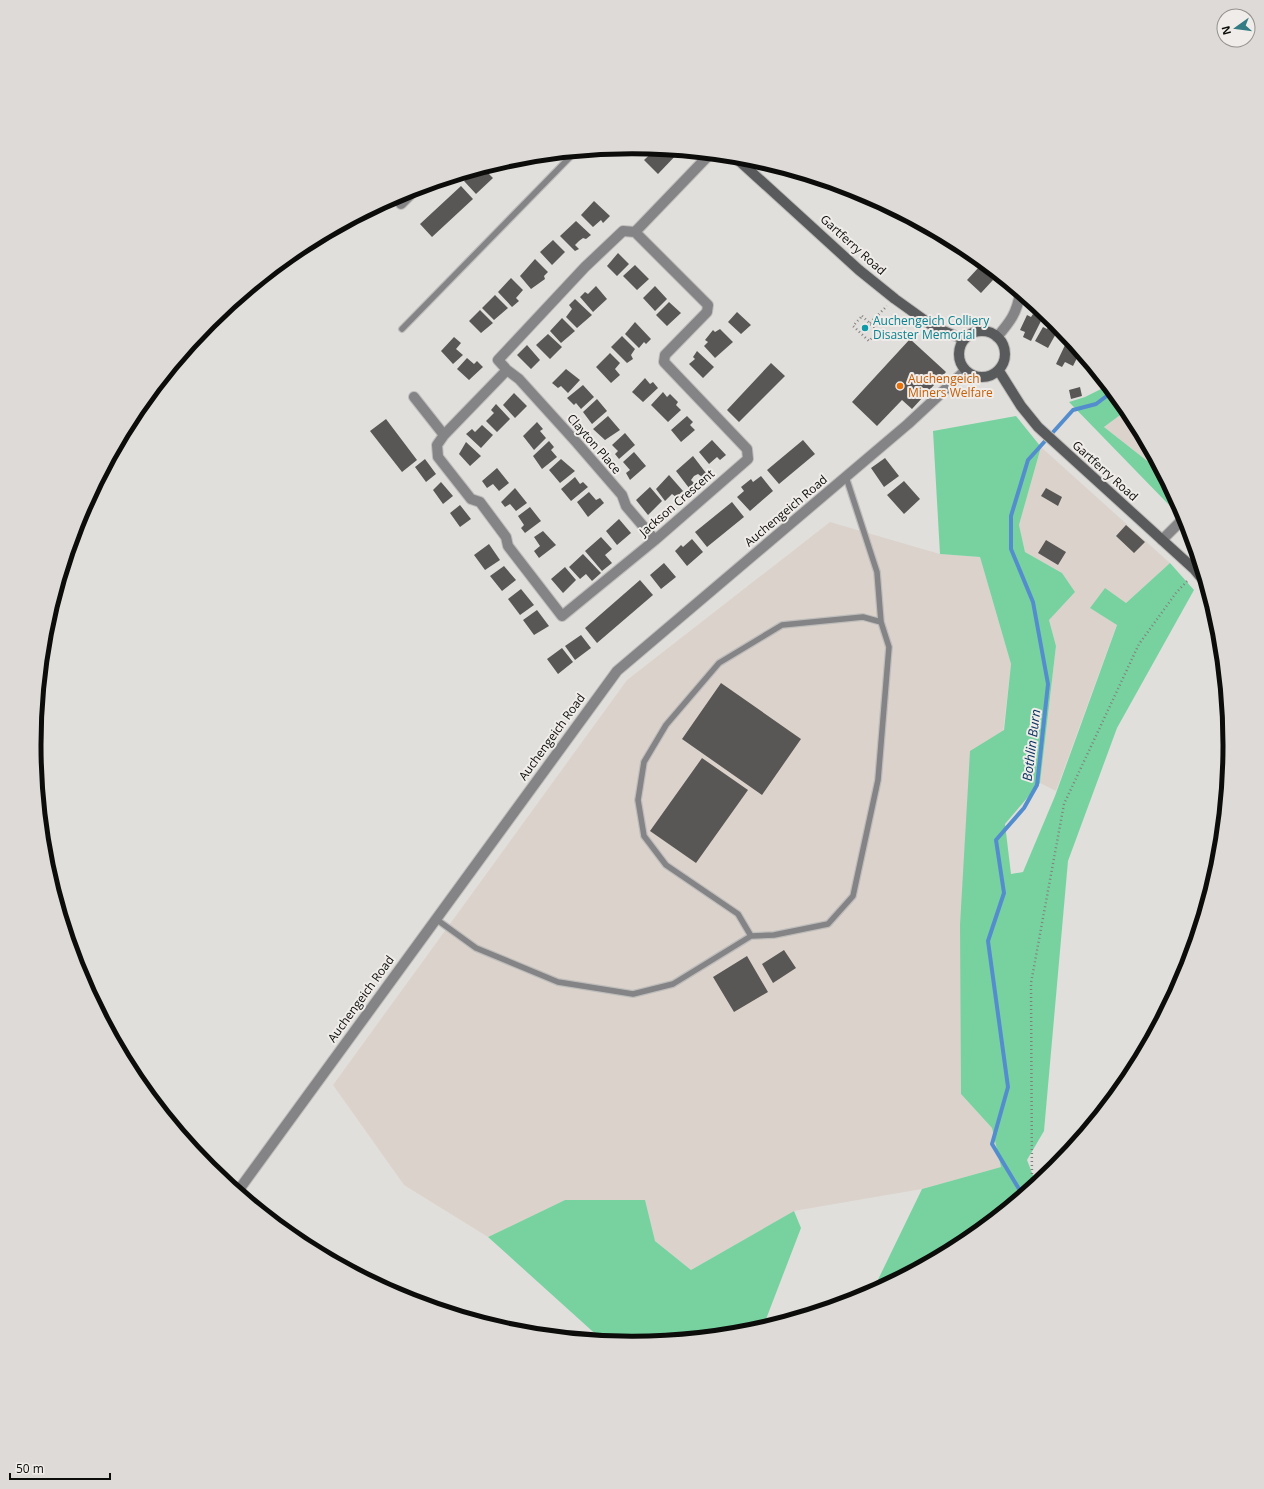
<svg xmlns="http://www.w3.org/2000/svg" width="1264" height="1489" font-family="'Open Sans',sans-serif">
<style>
.built{fill:#dbd3cb}
.green{fill:#78d2a0}
.lines{fill:none;stroke-linecap:round;stroke-linejoin:round}
.stream{stroke:#548dce;stroke-width:4}
.building{fill:#595755}
.lane-casing{stroke:#bfbdbb;stroke-width:8}
.street-casing{stroke:#bfbdbb;stroke-width:12}
.secondary-casing{stroke:#bfbdbb;stroke-width:12}
.path{stroke:#807f7d;stroke-width:2.5;stroke-dasharray:1 3;stroke-linecap:butt}
.lane{stroke:#848486;stroke-width:5.5}
.street{stroke:#848486;stroke-width:10}
.secondary{stroke:#595a5b;stroke-width:10}
.culture-dot{fill:#0f9aa8;stroke:#efece9;stroke-width:1.5}
.food-dot{fill:#e8710a;stroke:#efece9;stroke-width:1.5}
.labels{text-anchor:middle;stroke-width:4;stroke-linejoin:round;paint-order:stroke}
.street-label{font-size:12px;fill:#0c0c0b;stroke:#efece9}
.culture-label{font-size:12px;fill:#0d838f;stroke:#efece9;text-anchor:start}
.food-label{font-size:12px;fill:#c56008;stroke:#efece9;text-anchor:start}
.water-label{font-size:13px;font-style:italic;fill:#0c3560;stroke:#efece9}
.rim{fill:none;stroke:#0c0c0b;stroke-width:5}
</style>
<rect width="100%" height="100%" fill="#e1dfdc"/>
<!-- built -->
<path class="built" d="M1127,410l2,2 31,59 -56,-44z
M1041,447l129,116 -44,40 -36,5 27,16 -61,167 -16,-8 16,-137 -7,-26 13,-47 -37,-21 -6,-27z
M830,522l110,32 40,3 31,107 -50,430 31,34 9,39 -79,22 -128,22 -103,59 -36,-29 -90,-41 -77,37 -84,-52 -71,-100 294,-405z"/>
<!-- green -->
<path class="green" d="M1107,386l20,24 -23,17 56,44 17,30 -7,5 -101,-104 16,-5z
M1016,416l25,31 -22,78 6,27 37,21 13,19 -26,28 7,26 -16,137 -35,41 6,50 12,-2 32,-76 62,-171 -27,-17 15,-20 21,15 44,-40 24,27 -77,138 -49,133 -24,270 -17,29 9,23 -72,59 -91,48 49,-101 79,-22 -9,-39 -31,-34 -1,-169 10,-174 34,-21 7,-66 -31,-107 -40,-3 -7,-123z
M565,1200h80l10,41 36,29 103,-59 7,17 -38,99 -15,4 -116,11 -31,-3 -113,-102z"/>
<g class="lines">
<!-- stream -->
<path class="stream" d="M1022,1194l-30,-50 16,-57 -20,-146 16,-48 -8,-53 28,-32 13,-23 11,-101 -15,-82 -22,-53v-33l17,-56 45,-50 23,-6 16,-12"/>
</g>
<!-- building -->
<path class="building" d="M656,149l24,2 -22,23 -14,-14z
M483,168l10,10 -17,16 -12,-13 12,-11z
M461,186l12,13 -41,38 -12,-13z
M594,201l16,15 -7,7 -2,-3 -8,7 -12,-12z
M576,221l15,14 -5,4 -3,-1 -4,3 -4,4 4,4 -4,2 -15,-15z
M553,240l12,12 -13,13 -12,-13z
M618,253l11,11 -12,12 -10,-10z
M535,259l13,13 -4,4 1,3 -14,10 -11,-13z
M635,265l14,14 -12,11 -14,-14z
M979,267l14,13 -12,13 -14,-13z
M511,278l12,12 -7,8 3,3 -7,6 -14,-15z
M596,286l11,13 -14,13 -13,-15 5,-5 3,2z
M655,286l12,13 -12,12 -12,-13z
M495,295l13,13 -14,12 -12,-12z
M575,299l17,16 -15,13 -11,-11 6,-8 -3,-4z
M669,302l12,11 -14,13 -11,-11z
M480,310l13,13 -12,10 -12,-12z
M737,312l14,13 -10,9 -13,-12z
M1033,314l9,5 -11,22 -8,-4 2,-5 -5,-2 7,-15 4,2z
M562,318l13,13 -14,12 -11,-12z
M635,322l16,17 -5,5 -2,-2 -5,6 -14,-14z
M1049,325l9,5 -10,18 -13,-7 8,-14 4,2z
M720,329l13,13 -18,16 -11,-12 4,-4 -3,-2 8,-10 2,2z
M548,334l14,13 -12,12 -14,-14z
M622,336l13,13 -4,6 2,4 -6,4 -16,-16z
M454,337l7,6 -5,6 7,6 -10,9 -12,-13z
M910,339l36,33 -34,37 -10,-9 -25,26 -25,-24z
M1066,343l10,4 4,5 -7,14 -8,-4 -3,5 -6,-3z
M527,345l13,15 -9,9 -14,-14z
M697,351l17,16 -11,11 -14,-14 6,-5 -2,-2z
M610,353l10,10 -5,6 5,6 -9,8 -15,-16z
M467,358l7,6 3,-3 6,6 -14,13 -12,-11z
M771,363l14,13 -46,46 -12,-12z
M566,369l14,11 -12,13 -7,-7 -3,2 -6,-5z
M645,378l5,6 3,-2 5,6 -15,14 -11,-10z
M583,385l11,12 -13,12 -5,-6 -2,2 -7,-7z
M1080,387l2,9 -11,3 -2,-9z
M663,392l4,5 3,-3 8,8 -2,3 5,5 -13,12 -17,-17z
M514,393l13,13 -12,12 -12,-13z
M597,399l10,12 -15,13 -9,-12z
M496,404l14,15 -13,13 -11,-11 8,-8 -3,-3z
M608,416l12,14 -15,10 -12,-11z
M687,416l6,6 -3,3 5,5 -14,12 -10,-12z
M386,419l31,41 -15,12 -32,-41z
M537,422l6,7 -3,2 6,7 -12,12 -11,-14z
M482,425l11,10 -12,13 -15,-14 6,-5 3,3z
M625,433l10,12 -16,14 -4,-5 3,-3 -6,-6z
M712,440l14,15 -6,5 -3,-3 -8,7 -10,-12z
M803,440l12,14 -36,30 -12,-14z
M549,441l5,6 -3,3 6,7 -15,12 -9,-13z
M466,442l15,14 -11,10 -11,-12z
M634,452l12,14 -16,14 -4,-7 4,-3 -7,-8z
M693,456l13,17 -4,4 -4,-3 -4,2 -3,4 3,3 -5,5 -13,-17z
M885,458l14,18 -15,11 -13,-19z
M425,459l11,15 -10,8 -11,-15z
M561,459l14,12 -15,12 -11,-13z
M497,468l12,15 -10,8 -6,-7 -6,4 -5,-7z
M669,475l14,16 -7,6 -4,-3 -7,7 -9,-12z
M761,476l12,15 -23,20 -13,-14 7,-6 -3,-4 10,-8 2,3z
M575,477l5,7 3,-2 5,5 -17,14 -10,-12z
M904,481l16,18 -16,15 -17,-19z
M441,482l12,14 -10,8 -10,-14z
M650,487l12,14 -14,14 -12,-15z
M515,488l12,15 -11,8 -6,-7 -5,3 -4,-5z
M1046,488l16,9 -4,9 -17,-10z
M589,492l7,8 4,-2 4,5 -16,14 -11,-15z
M732,502l12,15 -37,30 -12,-15z
M460,505l11,14 -11,8 -10,-14z
M530,507l11,14 -16,12 -4,-5 3,-3 -6,-9z
M619,519l12,14 -14,12 -11,-14z
M1126,525l19,17 -11,11 -18,-17z
M543,531l13,14 -17,13 -5,-7 6,-5 -6,-9z
M601,537l11,12 -7,6 7,8 -10,8 -17,-20z
M692,539l11,13 -16,14 -12,-15 6,-6 2,2z
M1046,540l20,12 -8,13 -20,-12z
M489,544l11,16 -15,10 -11,-15z
M583,554l18,19 -9,8 -6,-7 -6,5 -11,-12z
M664,563l12,14 -15,12 -11,-14z
M504,566l12,14 -14,11 -12,-15z
M565,567l11,13 -13,13 -12,-14z
M640,580l13,15 -56,48 -12,-15z
M521,589l13,16 -14,10 -12,-16z
M537,610l12,16 -15,9 -11,-15z
M581,635l10,13 -16,12 -10,-14z
M562,648l11,14 -15,12 -11,-15z
M721,683l80,56 -39,56 -80,-56z
M702,758l46,32 -52,73 -46,-32z
M784,950l12,18 -23,15 -11,-19z
M747,956l21,36 -34,20 -21,-35z"/>
<g class="lines">
<!-- lane casing -->
<g class="lane-casing">
<path id="lane" d="M402,329l173,-177
M846,477l31,95 4,50
M436,919l40,29 82,34 75,12 40,-10 78,-48 23,-1 54,-11 25,-28 25,-116 11,-133 -8,-25 -18,-5 -81,8 -63,38 -53,62 -22,37 -6,38 6,36 22,29 72,49 13,22"/>
</g>
<!-- street casing -->
<g class="street-casing">
<path id="street" d="M401,204l16,-16
M635,232l-12,-1 -38,36 -87,93 9,10 12,9 58,64 45,52 4,11 29,34
M997,337c13,-15 20,-24 23,-44
M507,370l-63,65 -7,10 1,12 33,42 9,3 26,35 2,9 54,70 93,-76 93,-81 -1,-10 -83,-87 1,-7 42,-43 1,-7 -73,-73 75,-78
M414,397l30,38
M1162,540l23,-23
M238,1191l379,-520 291,-247 57,-53"/>
</g>
<!-- secondary casing -->
<g class="secondary-casing">
<path id="secondary" d="M735,157l124,113 36,29 39,28 29,12
M959 354a23 23 0 1 1 46 0a23 23 0 1 1-46 0Z
M999,371l22,35 17,21 156,142 10,12"/>
</g>
<!-- path -->
<path class="path" d="M862,316l16,15 -9,10 -16,-15z
M870,323l17,-17
M1032,1186l-1,-203 33,-179 75,-160 37,-51 13,-14"/>
<!-- lane -->
<use href="#lane" class="lane"/>
<!-- street -->
<use href="#street" class="street"/>
<!-- secondary -->
<use href="#secondary" class="secondary"/>
</g>
<!-- markers -->
<circle class="culture-dot" cx="865" cy="328" r="4"/>
<circle class="food-dot" cx="900" cy="386" r="4"/>
<g class="labels">
<!-- street labels -->
<g class="street-label">
<text transform="translate(853 245) rotate(42)" y="4">Gartferry Road</text>
<text transform="translate(594 444) rotate(49)" y="4">Clayton Place</text>
<text transform="translate(1105 471) rotate(42)" y="4">Gartferry Road</text>
<text transform="translate(677 503) rotate(-41)" y="4">Jackson Crescent</text>
<text transform="translate(786 511) rotate(-40)" y="4">Auchengeich Road</text>
<text transform="translate(552 737) rotate(-54)" y="4">Auchengeich Road</text>
<text transform="translate(361 999) rotate(-54)" y="4">Auchengeich Road</text>
</g>
<!-- culture labels -->
<g class="culture-label">
<text x="873" y="325">Auchengeich Colliery<tspan x="873" dy="14">Disaster Memorial</tspan></text>
</g>
<!-- food labels -->
<g class="food-label">
<text x="908" y="383">Auchengeich<tspan x="908" dy="14">Miners Welfare</tspan></text>
</g>
<!-- water labels -->
<g class="water-label">
<text transform="translate(1031 745) rotate(-83)" y="5">Bothlin Burn</text>
</g>
</g>
<!-- crop -->
<path d="M0 0H1264V1489H0ZM41 745a591 591 0 1 1 1182 0a591 591 0 1 1-1182 0Z" fill="#dddad7" fill-rule="evenodd"/>
<path class="rim" d="M41 745a591 591 0 1 1 1182 0a591 591 0 1 1-1182 0Z"/>
<!-- north arrow -->
<g transform="translate(1236 28) rotate(256)"><circle r="19" fill="#efece9" stroke="#949290"/>
<path d="M0-3L7 15L0 10L-7 15Z" fill="#347c83"/>
<text y="-6" font-size="11" font-weight="bold" text-anchor="middle" fill="#0c0c0b">N</text>
</g>
<!-- scale -->
<path d="M10 1473v6h100v-6" fill="none" stroke="#0c0c0b" stroke-width="2"/>
<text x="16" y="1473" font-size="12" fill="#0c0c0b" stroke="#efece9" stroke-width="3" paint-order="stroke">50 m</text>
</svg>
